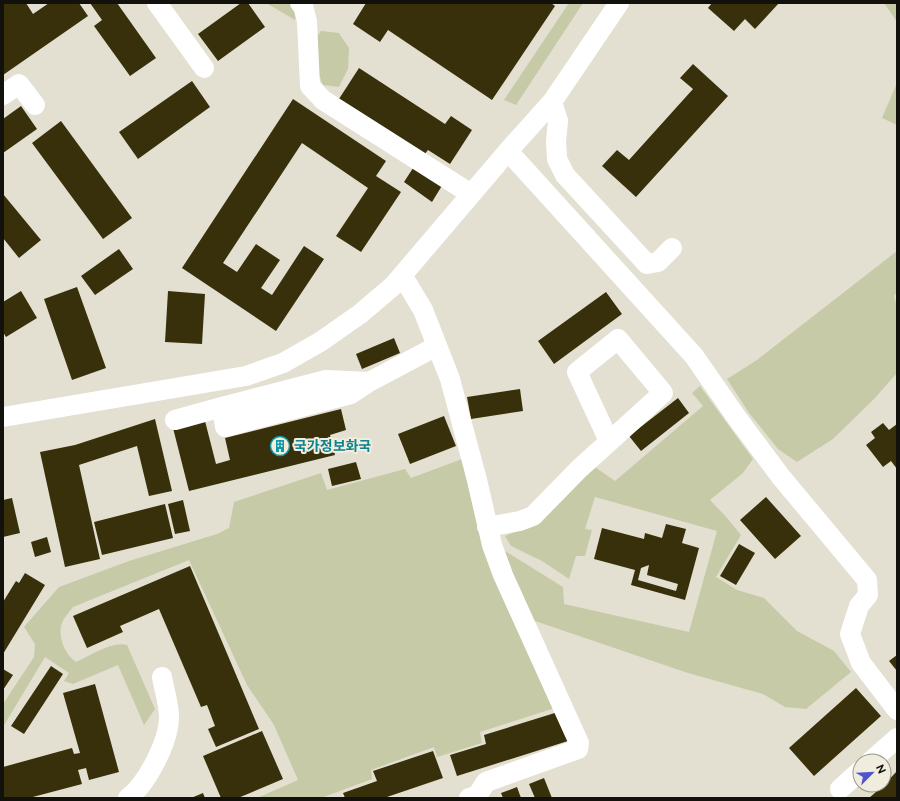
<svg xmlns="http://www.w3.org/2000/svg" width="900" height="801" font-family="Raleway,'Noto Sans KR',sans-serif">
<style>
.green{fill:#c6caa6}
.building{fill:#37300b;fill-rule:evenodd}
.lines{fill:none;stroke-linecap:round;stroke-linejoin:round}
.minor{stroke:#fff;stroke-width:20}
.labels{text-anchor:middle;stroke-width:4;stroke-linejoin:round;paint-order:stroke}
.culture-label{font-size:14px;font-weight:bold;fill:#0d838f;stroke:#f1edde;text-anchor:start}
</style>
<rect width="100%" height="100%" fill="#e3e0d1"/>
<!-- green -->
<path class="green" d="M266,3h30l2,2 -3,15z
M569,3h14l-67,102 -12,-5z
M884,3h13v19z
M321,31l18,2 10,15 -1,21 -9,18 -16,-2 -8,-21 -2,-22z
M897,83v42l-15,-7z
M897,251v41l-3,4 3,11v66l-23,26 -41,40 -36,23 -19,-13 -29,-36 -22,-34 30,-19z
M700,386l53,73 -10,14 -33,27 18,19 13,16 -25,42 21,13 27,8 33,33 37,20 17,21 -45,37 -21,-2 -22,-13 -75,-21 -156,-53 -31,-64 4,-5 58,36 1,17 125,28 28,-101 -122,-34 -10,32 7,1 -7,26h-9l-7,23 -27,-18 -31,-15 -6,-10 30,-12 60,-57 20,14 88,-75 -11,-13z
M462,459l14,62 17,50 62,137 -75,24 2,11 -45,14 -3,-10 -63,23 1,9 -51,19h-64l41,-18 -24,-55 -27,-40 -58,-125 -116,47c-4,5 -9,11 -11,16 -5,13 3,32 14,39 14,-6 36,-21 51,-17l28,64 -11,16 -26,-60 -45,19 -9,-3 5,-8 -24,-16 -42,70v-23l31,-47 1,-13 -11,-17 35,-40 70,-26 88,-27 12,-6 5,-26 87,-29 6,17 78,-21 6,9z"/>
<!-- building -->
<path class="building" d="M3,3h23l7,11 16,-11h30l9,13 -85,59z
M90,3h27l39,55 -26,18 -36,-50 8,-6z
M241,3h7l17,24 -47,34 -20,-27z
M366,3h185l4,3 -63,94 -104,-70 -8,12 -27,-18z
M712,3h67l-24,26 -10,-10 -11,12 -26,-23z
M693,64l35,32 -92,101 -34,-31 15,-16 12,10 64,-71 -13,-11z
M359,68l86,56 6,-8 21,14 -22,34 -22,-14 -4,5 -87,-53z
M192,81l18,26 -72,52 -19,-27z
M293,99l93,62 -10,15 25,16 -40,60 -25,-16 32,-48 -66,-45 -79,120 14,9 19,-28 24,16 -19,28 11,7 32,-49 20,13 -48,72 -94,-63z
M21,106l16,23 -34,24v-34z
M61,121l71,97 -29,21 -71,-96z
M415,165l28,19 -11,18 -28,-20z
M3,194l38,46 -22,18 -16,-20z
M119,249l14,20 -38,26 -14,-19z
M77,287l29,81 -34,12 -28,-81z
M21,291l16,27 -31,19 -3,-5v-30z
M168,291l37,3 -3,50 -37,-2z
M606,292l16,22 -68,50 -16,-23z
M394,338l6,15 -38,16 -6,-15z
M520,389l3,22 -52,8 -4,-22z
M678,398l11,15 -48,38 -12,-15z
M341,409l5,21 -16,5 5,20 -146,36 -16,-63 32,-7 11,43 14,-4 -5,-22z
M444,416l12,30 -46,18 -12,-30z
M155,419l17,72 -23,5 -12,-50 -58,19 21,94 -35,8 -25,-115 35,-7z
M883,423l6,7 8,-6v45l-6,-8 -8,6 -17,-22 9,-7 -4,-6z
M356,462l5,17 -29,7 -4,-17z
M766,497l35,39 -26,23 -35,-39z
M12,498l8,35 -17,4v-37z
M183,500l7,31 -15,3 -7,-30z
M165,504l8,34 -71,17 -8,-33z
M666,524l20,5 -4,14 17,5 -14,52 -54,-15 4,-15 -41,-11 8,-31 42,11 1,-6 17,5zM649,565l-2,10 31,9 -2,7 -38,-11 3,-12z
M47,537l4,15 -16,5 -4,-15z
M739,544l16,9 -19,32 -16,-9z
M190,566l69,163 -43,18 -8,-18 7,-3 -8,-21 -6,2 -42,-98 -39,17 3,6 -36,16 -14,-32z
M25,573l20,12 -42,69v-52l13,-21 3,2z
M897,655v16l-8,-10z
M51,666l12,8 -39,60 -13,-8z
M3,669l10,6 -10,15z
M95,684l24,88 -30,8 -3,-12 -8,2 4,14 -53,14h-26v-31l69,-19 2,6 6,-1 -17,-60z
M856,688l25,28 -67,60 -25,-28z
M558,712l10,29 -111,35 -7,-21 36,-11 -2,-9z
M262,731l21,48 -45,19h-17l-18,-42z
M433,751l10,27 -59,20h-39l-2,-5 34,-12 -4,-10z
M897,771v27h-28l15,-13z
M544,778l8,20h-17l-6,-14z
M517,787l4,11h-18l-2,-5z
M203,793l2,5h-14z"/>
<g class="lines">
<!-- minor -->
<path class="minor" d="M157,3l47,65
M300,3l3,3 4,15 3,65 13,14 148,94
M3,95l16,-11 16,21
M552,102l6,19 -2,20 1,18 8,16 82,89 11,-2 14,-14
M508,151l186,205 43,62 44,59 86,103 1,15 -9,11 -9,28 11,29 36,47
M402,275l21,35 27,69 27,101 15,65 11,30 76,168 -1,6 -92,33 -9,14 -8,2
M222,407l104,-27 43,2
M3,417l243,-41 37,-13 37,-21 40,-28 33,-28 115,-135 44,-49 67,-99
M175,420l47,-13 3,20 126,-33 18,-12 68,-36
M487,527l33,-6 13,-5 46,-47 84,-76 -45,-54 -41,33 32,69
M871,761l26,-23
M840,789l20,-18
M128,798c19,-14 41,-57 41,-81 0,-13 -5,-28 -7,-40"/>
</g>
<!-- icons -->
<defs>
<g id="building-ring" transform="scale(1)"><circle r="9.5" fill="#f1edde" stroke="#0f9aa8" stroke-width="1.5"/><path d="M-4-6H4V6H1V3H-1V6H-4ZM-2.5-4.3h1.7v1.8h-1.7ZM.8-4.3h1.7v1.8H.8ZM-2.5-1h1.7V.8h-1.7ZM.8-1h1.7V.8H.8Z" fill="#0f9aa8"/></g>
</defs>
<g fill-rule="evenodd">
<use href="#building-ring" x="280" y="446"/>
</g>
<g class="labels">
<!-- culture labels -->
<g class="culture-label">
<text x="294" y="451">국가정보화국</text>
</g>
</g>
<!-- border -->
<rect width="900" height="801" fill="none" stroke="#12110c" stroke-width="8"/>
<!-- north arrow -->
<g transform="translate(872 773) rotate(66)"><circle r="19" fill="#f1edde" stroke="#98958a"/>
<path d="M0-3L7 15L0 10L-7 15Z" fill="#5155cc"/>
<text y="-6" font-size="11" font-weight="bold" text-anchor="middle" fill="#12110c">N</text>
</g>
</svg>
